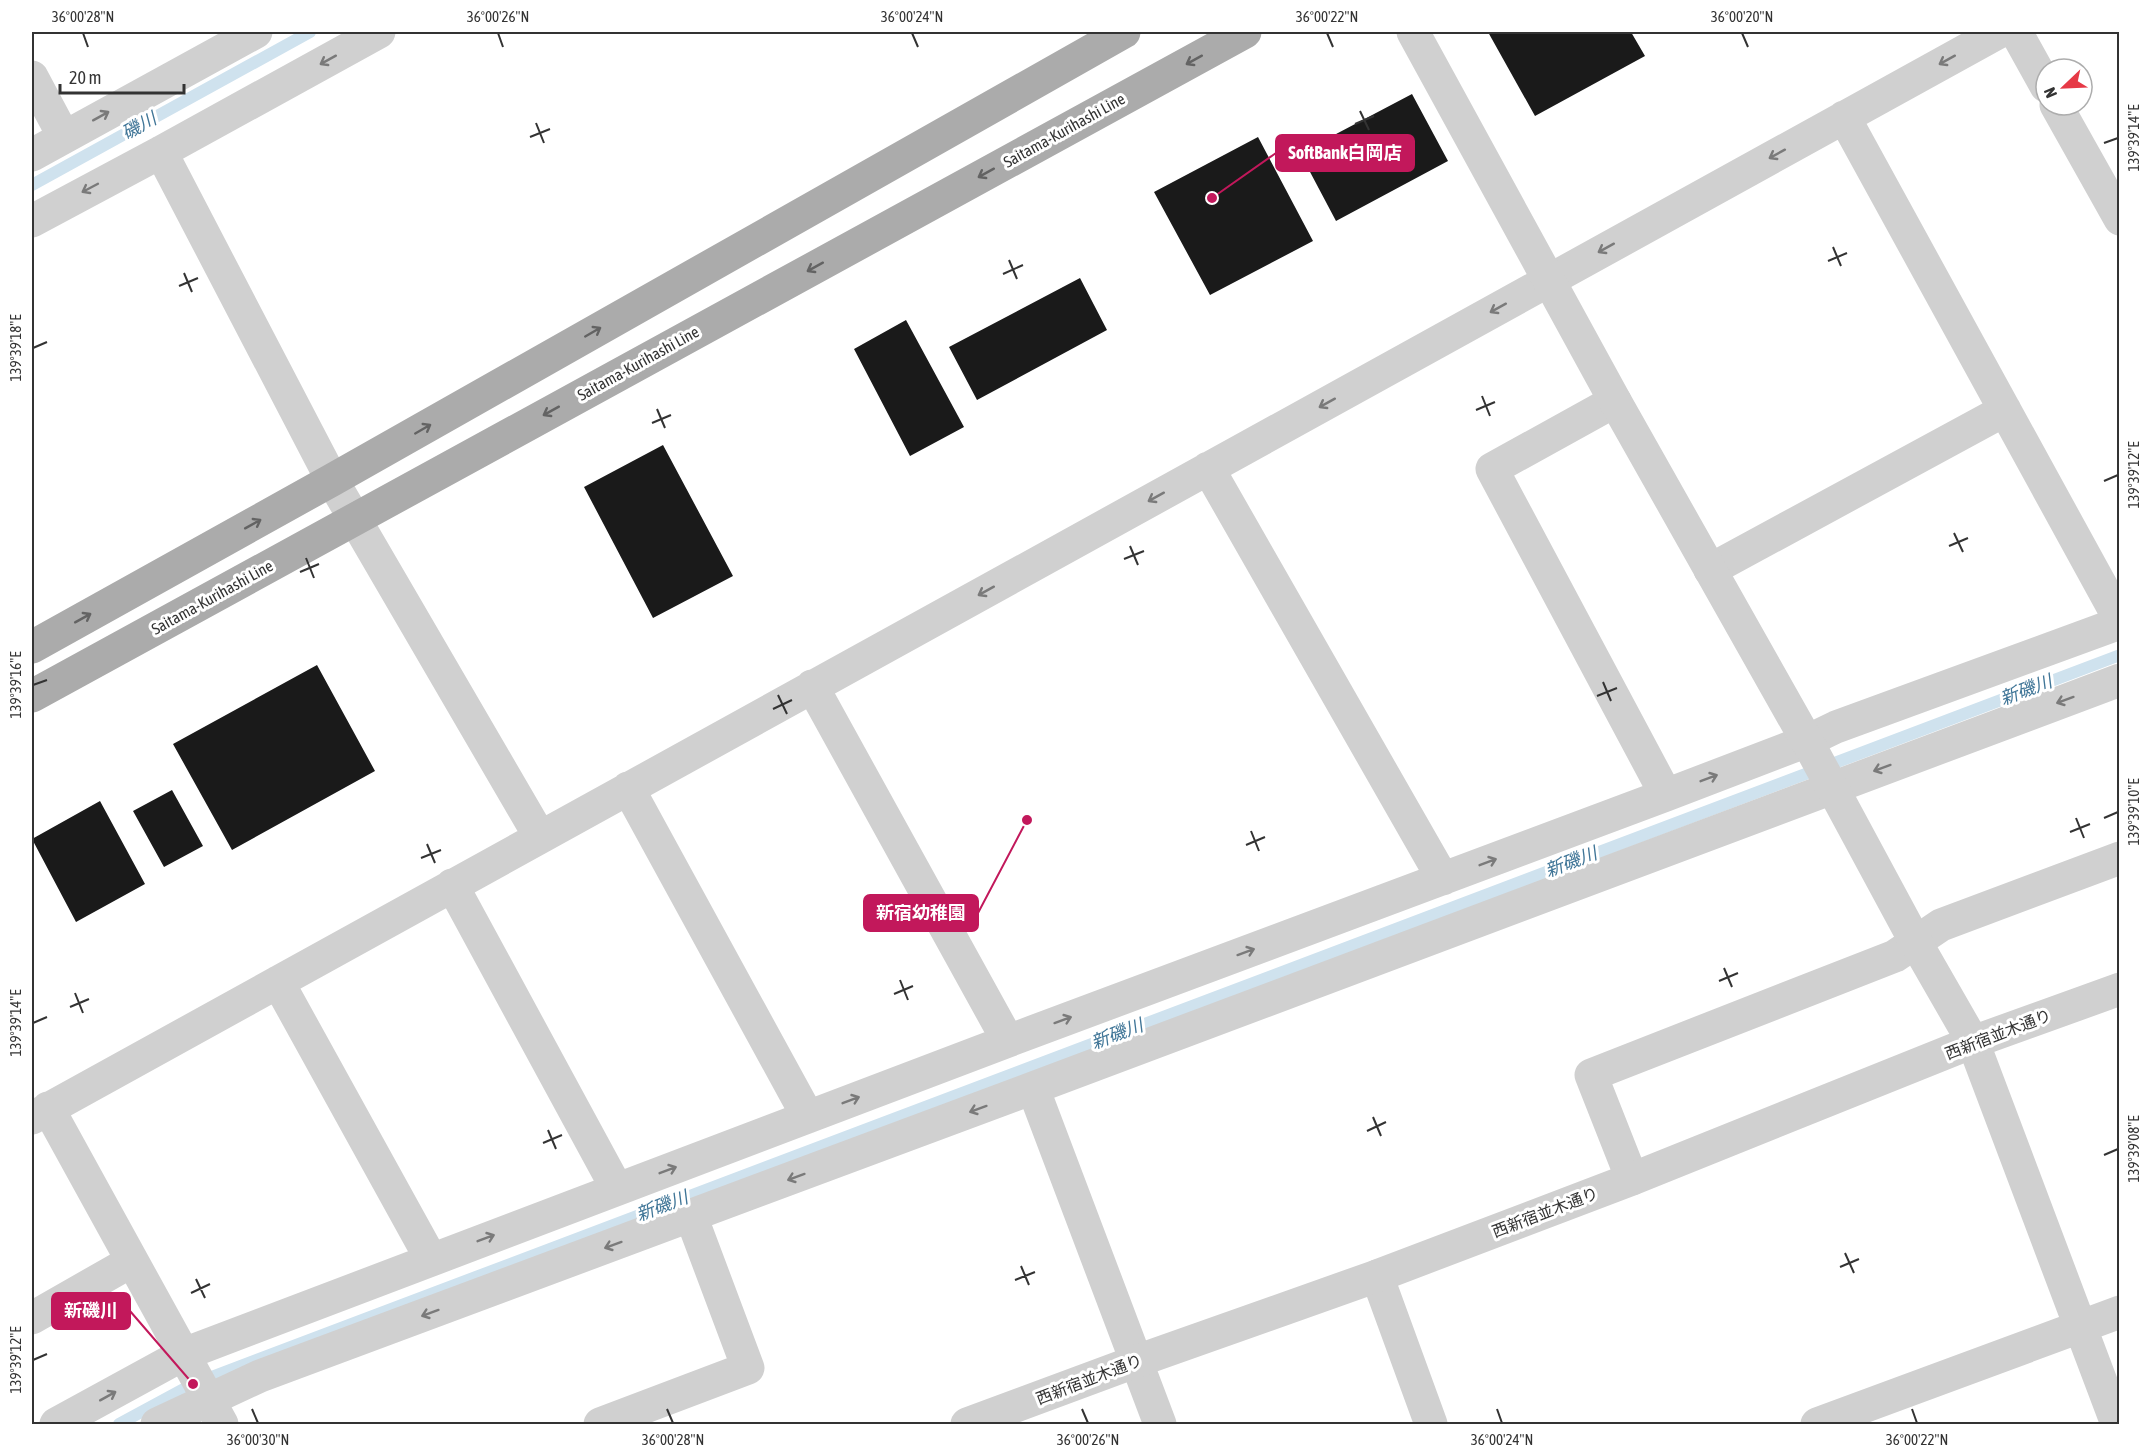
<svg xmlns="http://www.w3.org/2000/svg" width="2151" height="1456" font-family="'Asap Condensed','Noto Sans JP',sans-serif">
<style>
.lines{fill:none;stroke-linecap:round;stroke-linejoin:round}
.stream{stroke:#cfe2ee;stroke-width:12}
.building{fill:#1a1a1a}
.minor{stroke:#d0d0d0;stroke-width:33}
.tertiary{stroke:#d0d0d0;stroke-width:33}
.primary{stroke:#ababab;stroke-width:33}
.oneway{stroke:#7a7a7a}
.oneway2{stroke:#636363}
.ticks{fill:none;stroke:#333;stroke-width:2}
.labels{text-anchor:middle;stroke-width:6;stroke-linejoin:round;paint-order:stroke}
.street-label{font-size:16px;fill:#333;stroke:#fff}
.water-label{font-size:18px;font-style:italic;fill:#3f7597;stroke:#fff}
.leader{fill:none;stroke:#c2185b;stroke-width:2}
.callout-dot{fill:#c2185b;stroke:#fff;stroke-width:2}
.callout{fill:#c2185b;stroke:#c2185b;stroke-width:2}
.callout-label{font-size:18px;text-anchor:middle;font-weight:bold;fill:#fff}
.neatline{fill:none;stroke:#333;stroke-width:2}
.ticks-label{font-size:15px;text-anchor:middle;fill:#333}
</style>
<rect width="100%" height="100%" fill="#fff"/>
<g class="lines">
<!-- stream -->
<path class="stream" d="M32,185l278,-153
M119,1424l74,-40 1927,-729"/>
</g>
<!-- building -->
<path class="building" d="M1488,32h143l14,24 -110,60z
M1412,94l36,67 -112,60 -36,-68z
M1258,137l55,104 -103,54 -56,-103z
M1080,278l27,52 -130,70 -28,-53z
M906,320l58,107 -54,29 -56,-107z
M663,445l70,131 -80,42 -69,-131z
M317,665l58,106 -143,79 -59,-106z
M172,790l31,56 -39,21 -31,-56z
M100,801l45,83 -69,38 -44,-83z"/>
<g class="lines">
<!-- minor -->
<path class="minor" d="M2016,32l30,54
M32,77l32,60
M2056,105l64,114
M1844,117l276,503
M161,152l171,328 208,357
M32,155l224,-123
M32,221l129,-69 218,-120
M1615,401l-123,68 174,326
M1208,468l235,411
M1710,570l295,-160
M812,686l196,355
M628,788l180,329
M452,885l165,304
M278,982l153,277
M1973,1042l144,382
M1033,1088l127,336
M48,1108l174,316
M32,1118l1967,-1086
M1632,1179l-41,-104 304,-119 46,-31 179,-67
M1377,1276l54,148
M32,1318l100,-57
M56,1424l128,-70 824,-313 658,-246 141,-54 29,-14 284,-104
M157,1424l103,-48 773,-288 1087,-408
M600,1424l148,-56 -57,-152
M1817,1424l303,-112"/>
<!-- tertiary -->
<path class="tertiary" d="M1413,32l202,369 197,349 103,191 58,101
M967,1424l170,-63 240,-85 255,-97 341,-137 147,-53"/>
<!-- primary -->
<path class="primary" d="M32,647l300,-167 792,-448
M32,696l1213,-664"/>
</g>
<!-- one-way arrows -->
<defs><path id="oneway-shaft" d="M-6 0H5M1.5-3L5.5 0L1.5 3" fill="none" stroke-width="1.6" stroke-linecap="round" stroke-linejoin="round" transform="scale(1.5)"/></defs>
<g class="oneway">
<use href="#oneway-shaft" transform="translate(328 60) rotate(151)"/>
<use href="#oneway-shaft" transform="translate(1947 60) rotate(151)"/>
<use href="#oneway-shaft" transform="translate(101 116) rotate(-29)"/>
<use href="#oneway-shaft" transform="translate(1777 154) rotate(151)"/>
<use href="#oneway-shaft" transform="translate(90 188) rotate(152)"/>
<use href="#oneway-shaft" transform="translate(1606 248) rotate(151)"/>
<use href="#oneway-shaft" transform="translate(1498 308) rotate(151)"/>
<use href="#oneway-shaft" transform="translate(1327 403) rotate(151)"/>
<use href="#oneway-shaft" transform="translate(1156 497) rotate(151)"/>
<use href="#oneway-shaft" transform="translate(986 591) rotate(151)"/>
<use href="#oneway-shaft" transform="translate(2065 700) rotate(160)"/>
<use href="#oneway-shaft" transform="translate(1882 768) rotate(160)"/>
<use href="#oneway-shaft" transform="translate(1709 778) rotate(-21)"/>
<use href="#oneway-shaft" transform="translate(1488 862) rotate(-21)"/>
<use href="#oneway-shaft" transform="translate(1246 952) rotate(-20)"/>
<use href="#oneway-shaft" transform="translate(1063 1020) rotate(-20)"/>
<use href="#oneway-shaft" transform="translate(851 1100) rotate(-21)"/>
<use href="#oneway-shaft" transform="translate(978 1109) rotate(160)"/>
<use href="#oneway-shaft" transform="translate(668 1170) rotate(-21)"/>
<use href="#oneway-shaft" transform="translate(796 1177) rotate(160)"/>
<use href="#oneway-shaft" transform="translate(486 1238) rotate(-21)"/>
<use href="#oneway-shaft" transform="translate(613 1245) rotate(160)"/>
<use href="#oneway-shaft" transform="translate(430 1313) rotate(160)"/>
<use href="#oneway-shaft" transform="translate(108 1396) rotate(-29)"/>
</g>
<g class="oneway2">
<use href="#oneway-shaft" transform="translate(1194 60) rotate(151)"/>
<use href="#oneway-shaft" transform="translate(986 173) rotate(151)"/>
<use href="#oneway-shaft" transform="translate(815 267) rotate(151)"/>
<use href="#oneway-shaft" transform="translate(593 332) rotate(-30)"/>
<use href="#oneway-shaft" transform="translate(551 411) rotate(151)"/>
<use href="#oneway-shaft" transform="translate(423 429) rotate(-30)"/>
<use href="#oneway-shaft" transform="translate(253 524) rotate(-29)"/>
<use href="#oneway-shaft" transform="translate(83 618) rotate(-29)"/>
</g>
<!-- ticks -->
<path class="ticks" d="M83,33l5,14M498,33l5,14M912,33l6,14M1327,33l6,14M1742,33l6,14M1360,111l9,19M536,123l8,20M1355,124l19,-8M530,137l20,-8M2104,143l14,-5M1833,247l8,19M1009,260l8,19M1828,261l19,-8M184,273l8,19M1003,274l20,-9M179,286l19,-8M33,348l14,-6M1482,396l8,20M657,409l8,19M1476,410l19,-8M652,423l19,-8M2104,481l14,-6M1954,533l9,19M1130,546l8,19M1949,546l19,-8M306,558l8,20M1124,559l20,-8M300,572l19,-8M1603,682l8,19M33,685l14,-5M778,695l9,19M1597,696l20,-8M773,709l19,-9M2076,818l8,20M2104,818l14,-6M1251,831l8,20M2070,832l20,-8M427,844l8,19M1246,845l19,-8M421,858l20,-8M1724,968l8,19M900,980l8,20M1719,981l19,-8M75,993l8,20M894,994l19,-8M70,1007l19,-8M33,1023l14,-6M1373,1117l8,19M548,1130l8,19M1367,1131l19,-9M543,1143l19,-8M2104,1155l14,-6M1845,1253l9,20M1021,1266l8,19M1840,1267l19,-8M196,1279l9,19M1015,1280l20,-8M191,1293l19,-9M33,1360l14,-6M252,1409l6,14M667,1409l6,14M1082,1409l6,14M1497,1409l5,14M1912,1409l5,14"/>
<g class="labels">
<!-- street labels -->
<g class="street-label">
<text transform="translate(1064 130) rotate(-29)" y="6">Saitama-Kurihashi Line</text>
<text transform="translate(638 363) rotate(-29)" y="6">Saitama-Kurihashi Line</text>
<text transform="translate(212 597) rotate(-29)" y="6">Saitama-Kurihashi Line</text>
<text transform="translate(1998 1034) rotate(-21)" y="6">西新宿並木通り</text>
<text transform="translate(1545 1212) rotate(-21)" y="6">西新宿並木通り</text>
<text transform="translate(1089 1379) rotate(-21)" y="6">西新宿並木通り</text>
</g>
<!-- water labels -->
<g class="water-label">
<text transform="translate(139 126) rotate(-29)" y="6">磯川</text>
<text transform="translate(2026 690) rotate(-21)" y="6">新磯川</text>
<text transform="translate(1571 862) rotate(-21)" y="6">新磯川</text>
<text transform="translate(1117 1034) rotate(-21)" y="6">新磯川</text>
<text transform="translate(662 1206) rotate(-21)" y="6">新磯川</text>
</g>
</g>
<!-- callouts -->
<path class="leader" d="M1212 198L1276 153M1027 820L978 913M193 1384L130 1311"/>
<g class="callout-dot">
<circle cx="1212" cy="198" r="6"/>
<circle cx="1027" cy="820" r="6"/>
<circle cx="193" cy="1384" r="6"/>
</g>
<g class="callout">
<rect x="1276" y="135" width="138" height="36" rx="6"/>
<rect x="864" y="895" width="114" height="36" rx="6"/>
<rect x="52" y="1293" width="78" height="36" rx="6"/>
</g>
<g class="callout-label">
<text x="1345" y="159">SoftBank白岡店</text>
<text x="921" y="919">新宿幼稚園</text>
<text x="91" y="1317">新磯川</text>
</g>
<!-- border -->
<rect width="2151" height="1456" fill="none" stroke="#ffffff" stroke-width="66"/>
<!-- north arrow -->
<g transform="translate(2064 87) rotate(247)"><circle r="28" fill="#ffffff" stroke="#adadad" stroke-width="1.5"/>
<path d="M0-4.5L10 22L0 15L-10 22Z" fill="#e63946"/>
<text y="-9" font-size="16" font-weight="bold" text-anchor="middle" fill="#333333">N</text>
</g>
<!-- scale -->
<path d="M60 84v9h124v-9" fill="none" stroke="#333333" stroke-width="3"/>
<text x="69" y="84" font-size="18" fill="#333333" stroke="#ffffff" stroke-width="4.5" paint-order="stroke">20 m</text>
<rect x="33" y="33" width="2085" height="1390" class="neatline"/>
<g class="ticks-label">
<text x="83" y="22">36°00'28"N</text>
<text x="498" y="22">36°00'26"N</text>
<text x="912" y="22">36°00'24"N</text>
<text x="1327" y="22">36°00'22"N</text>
<text x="1742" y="22">36°00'20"N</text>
<text transform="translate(2134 138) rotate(-90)" y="5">139°39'14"E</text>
<text transform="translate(16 348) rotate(-90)" y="5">139°39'18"E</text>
<text transform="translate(2134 475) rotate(-90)" y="5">139°39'12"E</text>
<text transform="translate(16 685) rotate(-90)" y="5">139°39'16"E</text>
<text transform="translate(2134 812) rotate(-90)" y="5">139°39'10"E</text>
<text transform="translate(16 1023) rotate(-90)" y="5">139°39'14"E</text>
<text transform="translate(2134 1149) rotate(-90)" y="5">139°39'08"E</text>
<text transform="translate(16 1360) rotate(-90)" y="5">139°39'12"E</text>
<text x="258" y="1445">36°00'30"N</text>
<text x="673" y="1445">36°00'28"N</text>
<text x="1088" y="1445">36°00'26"N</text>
<text x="1502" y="1445">36°00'24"N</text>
<text x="1917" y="1445">36°00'22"N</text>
</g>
</svg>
